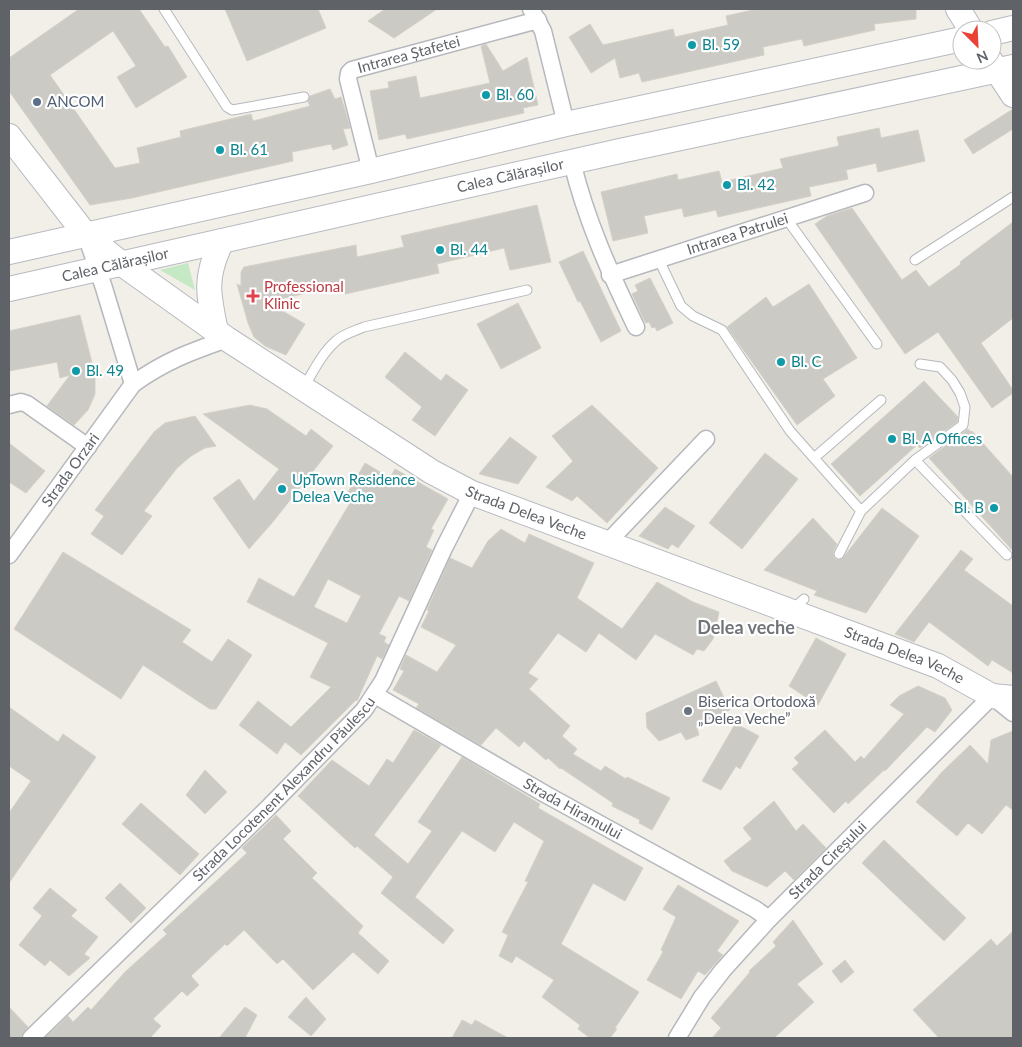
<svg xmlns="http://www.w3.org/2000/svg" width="1022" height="1047" font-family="Lato,sans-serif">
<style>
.green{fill:#c5e8c5}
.building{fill:#cccac5;stroke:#d6d1c6;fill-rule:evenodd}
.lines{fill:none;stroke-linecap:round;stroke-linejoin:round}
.lane-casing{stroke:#b5b8bc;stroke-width:11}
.street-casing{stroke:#b5b8bc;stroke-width:19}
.secondary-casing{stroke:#b6babf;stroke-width:26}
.lane{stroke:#fff;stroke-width:9}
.street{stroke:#fff;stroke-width:16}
.secondary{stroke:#fff;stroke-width:24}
.culture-dot{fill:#0f9aa8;stroke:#fff;stroke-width:2}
.service-dot{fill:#5c6f8a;stroke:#fff;stroke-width:2}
.health-dot{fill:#e0444e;stroke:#fff;stroke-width:2}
.worship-dot{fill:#6b7280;stroke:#fff;stroke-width:2}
.labels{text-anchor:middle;stroke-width:4.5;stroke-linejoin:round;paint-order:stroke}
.culture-label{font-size:15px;fill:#0d838f;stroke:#fff;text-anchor:start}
.street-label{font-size:15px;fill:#5f6368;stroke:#fff}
.service-label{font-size:15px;fill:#4e5e75;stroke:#fff;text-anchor:start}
.health-label{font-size:15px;fill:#be3a42;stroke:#fff;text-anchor:start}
.worship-label{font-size:15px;fill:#5b616d;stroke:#fff;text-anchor:start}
.quarter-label{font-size:18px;font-weight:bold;fill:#70757a;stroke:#fff}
</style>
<rect width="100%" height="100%" fill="#f1efe8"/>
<!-- green -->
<path class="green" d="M188,263l7,27 -35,-20z"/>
<!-- building -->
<path class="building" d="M79,9h60l26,38 3,-1 19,31 -51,31 -19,-31 19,-11 -23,-35 -63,44 65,93 25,-5 -3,-15 44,-11 -1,-6 71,-17 2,7 57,-15 -2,-4 2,-6 20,-7 5,10 6,-2 4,13 5,18 -7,1 5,16 -15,5 -2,-6 -39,8 1,9 -161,37 -42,7 -81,-114v-33z
M225,9h93l8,19 -79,33z
M385,9h52l-43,29 -26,-17z
M757,9h159v10l-42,5 1,6 -71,16 -2,-7 -39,8 1,8 -122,27 -3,-9 -19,5 -5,-20 -24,15 -22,-36 21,-13 13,21 70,-16 2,8 53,-12 -2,-9z
M486,44l17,27 24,-14 11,48 -15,3 1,5 -117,26 -2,-5 -26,6 -9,-49 19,-3 -1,-6 28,-6 4,22 70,-15 -9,-37z
M1013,109v20l-40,25 -9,-14z
M879,128l2,10 37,-8 7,31 -47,11 -2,-9 -30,7 2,9 -39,8 2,9 -93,21 -2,-7 -32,7 -2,-9 -38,8 4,17 -35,8 -12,-49 76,-18 1,6 41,-9 3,11 61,-14 -3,-9 59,-13 -2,-9z
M537,205l14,57 -41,8 -6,-22 -67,16 2,9 -94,21 -2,-9 -76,17 38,22 -19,31 -21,-9 -11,-9 -6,-14 -11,-39 4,2v-14l3,-5 112,-22 1,12 47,-10 -3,-11z
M852,208l50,72 14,-10 13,17 32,-23 -1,-2 53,-40v96l-32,25 32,47v3l-21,15 -54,-76 -33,22 -90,-130 12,-8z
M583,251l38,80 -20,11 -21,-41 -2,1 -19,-40z
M650,278l23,45 -16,8 -2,-4 -3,1 -3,-6 -3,1 -2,-3 -12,-26 6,-3 -3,-6z
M809,284l48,74 -34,21 12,17 -38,29 -70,-98 39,-30 7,10z
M518,303l23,45 -40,21 -24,-45z
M80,315l15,60v19l-7,16 -14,15 -27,-19 23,-31 -10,3 -3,-16 -48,9v-40z
M405,352l36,29 5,-7 22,16 -33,46 -23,-16 10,-13 -37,-30z
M924,381l34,36 -1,5 -37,26 -3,-3 -57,51 -29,-32z
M250,405l17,4 39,27 5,-7 22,17 -61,77 -23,26 -36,-51 26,-19 15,22 25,-32 -76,-55z
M592,405l66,63 -51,55 -30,-27 -5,5 -26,-14 27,-26 -21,-25z
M195,416l21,30 -11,2 -14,8 -14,12 -33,43 8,5 -30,39 -31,-21 13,-18 -9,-6 59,-78 11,-9z
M968,429l3,3 1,-1 41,46v74l-84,-93z
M510,437l27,20 -19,27 -39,-10z
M9,443l36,28 -19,22 -17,-11z
M765,453l33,26 -56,70 -33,-26z
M365,463l25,15 5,-9 53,30 -17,30 3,1 -8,17 6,3 -23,51 -10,-5 -20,38 7,3 -2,5 5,3 -7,14 -5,-3 -20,45 -1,-1 -55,55 -16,-13 -8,12 -38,-29 19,-24 33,26 40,-40 -21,-10 18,-34 -81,-41 12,-24 35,19 56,-94 -6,-4zM328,579l33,17 -14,27 -33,-16z
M665,507l30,19 -17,22 -6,-4 -4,5 -29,-13z
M882,508l37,28 -53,77 -52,-18 3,-4 -53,-21 49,-52 24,26 -4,8 1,6 3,2 5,-1z
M501,529l24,14 4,-9 65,29 -17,35 45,31 35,-47 36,20 26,10 -6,27 -9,12 -7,-2 -4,6 -38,-21 -19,26 -37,-27 -13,19 -28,-19 -30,40 10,6 -9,10 41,37 -8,10 15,13 -4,5 28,17 4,-5 21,13 1,-2 43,21 -18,32 -13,-7 1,-3 -28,-14 1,-3 -52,-35 -1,1 -12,-11 -2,2 -22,-19 -5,6 -23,-19 -15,17 -65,-37 3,-4 -26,-14 11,-19 -4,-2 6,-14 31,17 19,-27 -35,-18 8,-16 -2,-1 23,-52 22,10 16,-27z
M961,550l12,9 -9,11 49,36v67l-21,-13 -4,6 -59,-44 -15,20 -19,-8z
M63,552l128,78 -9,12 30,20 16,-23 24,16 -36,54h-6l-67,-44 -22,34 -107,-70z
M816,638l30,16 -28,51 -29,-19z
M716,681l14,29 -34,15 3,10 -13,5 -5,-8 -22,9 -12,-13 -1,-15z
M918,686l27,12 7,12 -17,22 -8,-5 -42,44 -1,-1 -36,34 -2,-3 -12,12 -42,-44 7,-6 -5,-5 31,-28 30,32 6,-6 3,3 40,-45 -14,-9 9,-9z
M9,707l49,35 5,-8 33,23 -87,126v-70l22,-32 -22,-15z
M734,726h6l19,10 -19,33 -4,-3 -15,24 -19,-9z
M414,730l27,15 -67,90 34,29 24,-33 -14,-9 44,-65 78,47 -2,4 105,60 -18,33 -32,-18 -32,61 78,48 -24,36 2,1 -7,9h-20l-12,-9 2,-4 -38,-28 12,-17 -38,-24 -4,7 -13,-7 9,-21 -6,-3 26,-50 -3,-1 19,-40 -30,-19 -19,30 -33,-21 -47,66 39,33 -11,14 -62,-51 12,-16 -36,-31 -2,2 -57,-52 34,-36 37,26 18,-27 6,4z
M1013,731v79l-7,-5 -24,29 -14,-11 -11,13 -41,-34 26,-30 28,-27 18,19 3,-24z
M205,770l22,22 -22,22 -19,-19z
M774,801l22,30 7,-7 23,24 -32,32 -9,-9 -18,16 -35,-16 -8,-10 28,-22 -9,-11z
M141,803l58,51 -19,21 -58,-51z
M276,815l15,16 -8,8 34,34 -5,5 51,48 -5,7 31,28 -11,13 -25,-22 -40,38 -30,-31 -6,5 -33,-34 -17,16 -2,-2 -34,32 8,9 -12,11 -5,-5 -29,28 8,7 -11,12h-105l23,-22 5,6 15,-15 3,3 34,-38 42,-38 -4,-4 84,-77 -5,-5z
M884,840l82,78 -22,23 -82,-78z
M120,883l26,25 -15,15 -26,-25z
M678,885l61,36 -22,30 6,4 -18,20 -7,-4 -17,28 -34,-19 16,-28 -2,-2 15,-33 -13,-8z
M50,888l27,22 -6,6 27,21 -14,17 6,4 -21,18 -19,-16 -5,6 -26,-21 23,-29 -9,-8z
M793,920l30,44 -26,20 17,18 -40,36h-62l9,-10 -10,-10 39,-46 -1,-1 27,-25 -3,-4z
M1013,931v107h-74l-26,-28 78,-71 6,7z
M845,960l9,12 -13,11 -9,-12z
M306,997l20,22 -15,17 -23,-19z
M9,1007l19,20 -6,8 -1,3h-12z
M245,1007l12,8 -12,23h-26z
M462,1020l10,5 3,-5 33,18h-56z"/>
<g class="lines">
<!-- lane casing -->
<g class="lane-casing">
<path id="lane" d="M164,9l63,98 5,3 6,-1 66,-12
M786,218l91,126
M658,258l23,48 12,10 29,14 68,101 71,80
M915,260l98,-63
M304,387c9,-15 18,-34 32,-46 7,-7 19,-10 28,-14l163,-37
M814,458l67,-58
M915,460l92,95
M839,554l22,-43 54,-51 48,-35 2,-18 -5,-14 -8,-13 -12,-13 -20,-3
M792,610l12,-11"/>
</g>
<!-- street casing -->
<g class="street-casing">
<g id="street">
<path d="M531,9l12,22 23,93"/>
<path d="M572,162c14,58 38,111 64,165"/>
<path id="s1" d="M371,171l-23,-92 1,-6 3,-3 186,-50"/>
<path d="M86,235l18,53 29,96"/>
<path id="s2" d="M610,275l255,-82"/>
<path d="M9,405l12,-3 6,2 61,43"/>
<path d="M607,543l99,-104"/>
<path id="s3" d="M9,555l124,-171c32,-23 57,-32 94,-45"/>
<path id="s4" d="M375,695l170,99 210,115 14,10"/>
<path id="s5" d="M31,1038l237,-230 96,-98 19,-29 61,-133 28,-55"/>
<path id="s6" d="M677,1038l25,-41 21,-27 46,-51 223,-223 21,17"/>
</g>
</g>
<!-- secondary casing -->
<g class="secondary-casing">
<g id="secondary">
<path d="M958,9l13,21"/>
<path d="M992,33l21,-5"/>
<path d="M990,60l23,35"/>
<path id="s7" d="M9,136l77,99 36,29 105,75 205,133 40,21 466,173 54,30 21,2"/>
<path d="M9,252l362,-81 195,-47 396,-85"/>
<path id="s8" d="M9,289l611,-138 393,-84"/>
<path d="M216,331c-8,-37 -12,-54 6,-90"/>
</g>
</g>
<!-- lane -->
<use href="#lane" class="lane"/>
<!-- street -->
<use href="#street" class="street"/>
<!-- secondary -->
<use href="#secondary" class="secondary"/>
</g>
<!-- markers -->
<g class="culture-dot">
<circle cx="692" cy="45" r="5"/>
<circle cx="486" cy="95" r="5"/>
<circle cx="220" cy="150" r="5"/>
<circle cx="727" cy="185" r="5"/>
<circle cx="440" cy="250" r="5"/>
<circle cx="781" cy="362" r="5"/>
<circle cx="76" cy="371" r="5"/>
<circle cx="892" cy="439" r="5"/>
<circle cx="282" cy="489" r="5"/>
<circle cx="994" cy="508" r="5"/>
</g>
<circle class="service-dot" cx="37" cy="102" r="5"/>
<path class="health-dot" d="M250.5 288.5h5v5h5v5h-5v5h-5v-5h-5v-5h5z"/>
<circle class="worship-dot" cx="688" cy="711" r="5"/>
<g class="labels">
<!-- culture labels -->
<g class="culture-label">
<text x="702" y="50">Bl. 59</text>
<text x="496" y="100">Bl. 60</text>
<text x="230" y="155">Bl. 61</text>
<text x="737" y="190">Bl. 42</text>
<text x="450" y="255">Bl. 44</text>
<text x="791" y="367">Bl. C</text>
<text x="86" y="376">Bl. 49</text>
<text x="902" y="444">Bl. A Offices</text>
<text x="292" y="485">UpTown Residence<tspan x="292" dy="17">Delea Veche</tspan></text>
<text x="984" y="513" text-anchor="end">Bl. B</text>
</g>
<!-- street labels -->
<g class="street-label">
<text dy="5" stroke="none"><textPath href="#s1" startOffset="164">Intrarea Ștafetei</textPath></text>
<text dy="5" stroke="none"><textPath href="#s8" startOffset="514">Calea Călărașilor</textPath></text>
<text dy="5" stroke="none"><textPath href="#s2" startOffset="134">Intrarea Patrulei</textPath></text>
<text dy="5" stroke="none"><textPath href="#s8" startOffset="109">Calea Călărașilor</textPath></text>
<text dy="5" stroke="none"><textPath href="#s3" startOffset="105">Strada Orzari</textPath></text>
<text dy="5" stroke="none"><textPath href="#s7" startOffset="648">Strada Delea Veche</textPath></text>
<text dy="5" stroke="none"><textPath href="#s7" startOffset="1052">Strada Delea Veche</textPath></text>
<text dy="5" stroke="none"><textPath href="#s5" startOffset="355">Strada Locotenent Alexandru Păulescu</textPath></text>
<text dy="5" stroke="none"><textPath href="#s4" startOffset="228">Strada Hiramului</textPath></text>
<text dy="5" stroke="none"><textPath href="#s6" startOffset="234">Strada Cireșului</textPath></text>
</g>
<!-- service labels -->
<g class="service-label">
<text x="47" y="107">ANCOM</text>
</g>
<!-- health labels -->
<g class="health-label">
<text x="264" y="292">Professional<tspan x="264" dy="17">Klinic</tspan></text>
</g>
<!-- worship labels -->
<g class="worship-label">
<text x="698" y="707">Biserica Ortodoxă<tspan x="698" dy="17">„Delea Veche”</tspan></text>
</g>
<!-- quarter labels -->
<g class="quarter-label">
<text x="746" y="634">Delea veche</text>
</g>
</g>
<!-- border -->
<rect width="1022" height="1047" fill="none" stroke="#5f6368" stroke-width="20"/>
<!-- north arrow -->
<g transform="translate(977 45) rotate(156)"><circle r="24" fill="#ffffff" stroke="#bfc1c3"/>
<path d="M0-4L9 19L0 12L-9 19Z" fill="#ea4335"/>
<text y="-8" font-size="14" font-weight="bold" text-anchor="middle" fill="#5f6368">N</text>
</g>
</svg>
